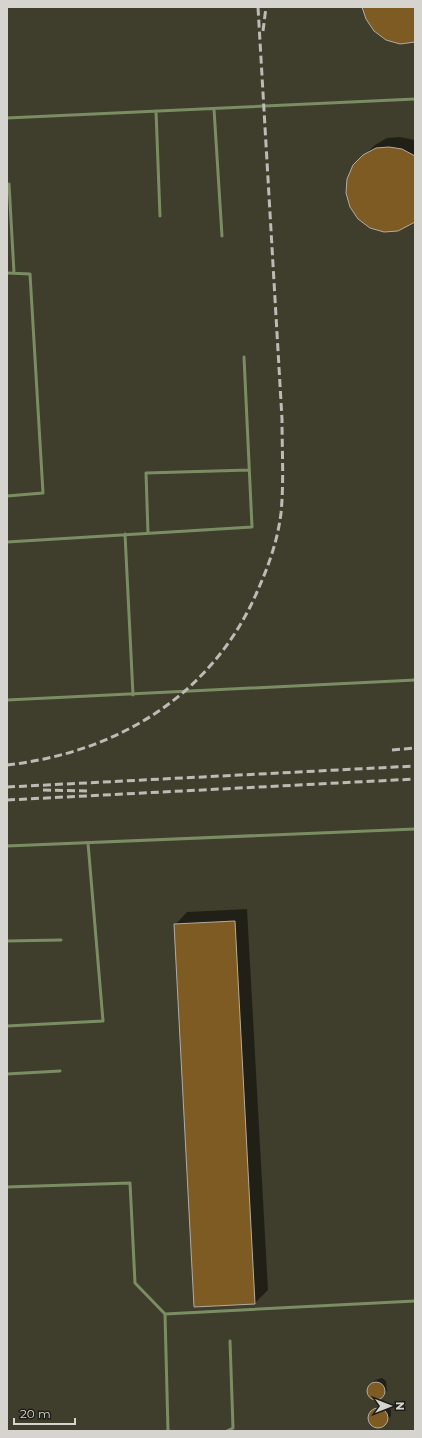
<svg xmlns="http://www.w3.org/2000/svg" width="422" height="1438" font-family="Montserrat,sans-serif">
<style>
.built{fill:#3f3d2c}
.shadow{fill:#0007}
.building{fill:#7f5b24;stroke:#b4aba1}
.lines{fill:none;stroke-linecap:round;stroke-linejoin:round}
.lane{stroke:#7b8d62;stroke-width:3}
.rail{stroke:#bdbbb5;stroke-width:3;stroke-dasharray:8 4;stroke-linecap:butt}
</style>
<rect width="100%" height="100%" fill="#38362c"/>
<!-- built -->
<path class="built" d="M7,7h408v1424h-408z"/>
<!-- shadow -->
<path class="shadow" d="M400,137l15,3v80l-17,10 -44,-64 21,-21 12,-7z
M247,909l21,381 -13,13 -80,-378 12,-13z
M382,1378l4,3 1,10 -11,8 -5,-2 -3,-5 3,-8 4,-4z
M380,1405h6l5,5v6l-10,10h-5l-6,-6 1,-8z"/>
<!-- building -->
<path class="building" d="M362,7h53v35l-15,2 -14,-4 -12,-9 -8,-12z
M389,147l13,2 13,7v66l-17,9 -14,1 -14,-4 -12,-9 -8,-12 -4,-14 1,-14 6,-14 10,-10 13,-7z
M235,921l20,383 -61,3 -20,-383z
M367 1391a9 9 0 1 1 18 0a9 9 0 1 1-18 0Z
M368 1418a10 10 0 1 1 20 0a10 10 0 1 1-20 0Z"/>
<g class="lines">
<!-- lane -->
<path class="lane" d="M214,109l8,127
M156,111l4,105
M7,118l408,-19
M9,184l5,89
M7,273l23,1 13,219 -36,3
M148,533l-2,-60 103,-3
M125,534l8,161
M7,542l245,-15 -8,-170
M7,700l408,-20
M7,846l408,-17
M7,941l54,-1
M7,1026l96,-5 -15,-178
M7,1074l53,-3
M7,1187l123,-4 5,100 30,31 3,117
M165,1314l250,-13
M227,1431l6,-3 -3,-87"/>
<!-- rail -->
<path class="rail" d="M263,31l3,-24
M392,750l23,-2
M7,765c113,-13 209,-72 253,-180 10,-23 18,-47 21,-72 3,-31 1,-63 1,-94l-24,-412
M7,787l408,-21
M43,790l46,1
M7,800l408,-21"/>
</g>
<!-- border -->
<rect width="422" height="1438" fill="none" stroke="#d5d4ce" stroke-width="16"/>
<!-- north arrow -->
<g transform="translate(390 1406) rotate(90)" stroke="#1e1e19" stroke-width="3" paint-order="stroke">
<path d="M0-3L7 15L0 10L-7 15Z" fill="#d5d4ce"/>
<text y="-6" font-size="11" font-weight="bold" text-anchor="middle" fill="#d5d4ce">N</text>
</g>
<!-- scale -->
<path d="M14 1418v6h61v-6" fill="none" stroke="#d5d4ce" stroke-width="2"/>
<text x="20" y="1418" font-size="12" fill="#d5d4ce" stroke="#1e1e19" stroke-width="3" paint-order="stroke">20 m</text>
</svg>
